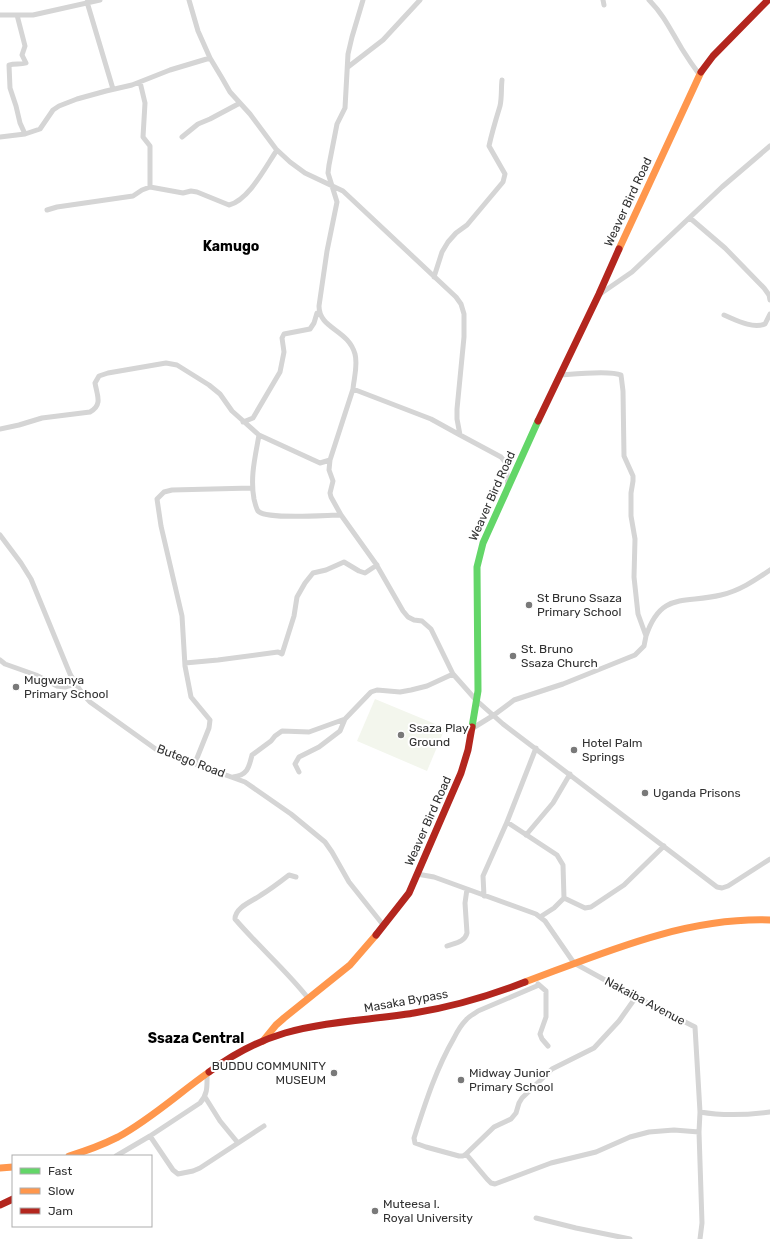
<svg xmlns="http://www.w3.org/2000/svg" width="770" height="1239" font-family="Rubik,sans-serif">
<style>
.green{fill:#f3f6ed}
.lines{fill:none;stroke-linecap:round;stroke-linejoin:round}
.street{stroke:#d5d5d5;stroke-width:5}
.fast{stroke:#63d668;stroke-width:7}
.slow{stroke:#ff974d;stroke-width:7}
.jam{stroke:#b3261e;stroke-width:7}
.poi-dot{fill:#797979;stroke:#fff;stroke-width:1.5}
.labels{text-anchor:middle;stroke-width:4;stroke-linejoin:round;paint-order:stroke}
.street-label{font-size:12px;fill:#313131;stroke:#fff}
.poi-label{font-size:12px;fill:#313131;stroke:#fff;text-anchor:start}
.quarter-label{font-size:14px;font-weight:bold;fill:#000;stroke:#fff}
</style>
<rect width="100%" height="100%" fill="#fff"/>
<!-- green -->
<path class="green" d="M375,699l70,29 -18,43 -70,-30z"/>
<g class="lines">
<!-- street -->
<path class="street" d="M189,0l9,31 12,27 12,20 8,14 20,22 26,35 14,13 15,11 38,18 113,106 5,7 3,10v23l-7,72v10l3,16 41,22 5,6 2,23
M603,0l1,5
M649,0c15,15 22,31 33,49 5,8 11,17 17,25
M87,2l26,87
M0,15h33l67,-15
M17,15l8,31 -3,9 4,8c-6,2 -11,0 -17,2l1,23 6,18 4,17 5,11
M348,67l35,-27 37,-40
M140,82l5,21 -2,34 7,9v41
M0,137l25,-3 15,-5 13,-19 6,-4 18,-7 29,-8 26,-6 38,-15 40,-12
M182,137l16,-13 12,-5 30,-16
M47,210l10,-3 76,-11 9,-6 8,-3 33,6 8,-2 6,1 32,13c20,-5 37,-39 48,-55
M690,218l35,30 39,40 5,7 1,5
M434,277l8,-25 6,-10 8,-9 11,-8 36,-43 2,-8 -16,-28c3,-14 7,-27 11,-40 2,-9 1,-18 2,-26
M600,294l32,-22 90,-85 48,-41
M724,315c12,5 28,14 41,9l5,-10
M353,389c1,-11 5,-24 2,-35 -7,-25 -36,-25 -36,-48l8,-55 10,-49 -9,-29 1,-8 8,-41 8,-16 3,-54 4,-17 11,-37
M243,422l10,-4 27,-46 4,-20 -2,-14 2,-4 26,-5 4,-6 3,-10h2
M0,429l19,-4 23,-7 48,-6c13,-7 7,-17 5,-29l4,-7 9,-3 58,-10 11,2 32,20 11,9 12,17 27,24 61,28 10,-3
M259,435c-4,23 -9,42 -5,64 1,4 2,9 4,12 8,9 69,4 83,4
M460,435l-29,-16 -78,-30 -23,71 -1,10 4,11 -3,12 1,4 10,18 35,49 27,47 5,6 6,3 8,1 9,8 22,45 23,26 27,24 214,163 5,1 6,-2 42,-27
M0,535l21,28 10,16 39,95c6,11 12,20 20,28l67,48 88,32 46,32 34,28 7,10 17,30 35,44
M646,636c15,-45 38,-32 75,-41 18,-4 33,-14 49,-25
M0,660l5,4 31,11 21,11 8,1 10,-3
M185,663l33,-3 60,-8 4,2 12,-38 3,-19 8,-14 8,-10 13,-3 18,-8 15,9 6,2 12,-8
M473,728l21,-13 20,-15 49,-16 72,-29 9,-9 2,-10 -8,-22 -4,-37 1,-38 -4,-23v-23l2,-12v-5l-9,-20 -1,-65 -2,-16c-11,-5 -47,-1 -60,0
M195,763l14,-35 1,-8 -19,-23 -6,-31 -3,-50 -21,-90 -4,-27 7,-7 8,-2 80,-2
M299,772l-4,-8 4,-7 20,-10 21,-16 5,-12 26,-27 6,-2 23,2 11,-2 16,-4 26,-12
M233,777c15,-2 16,-10 19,-22l19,-14 4,-5 7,-5 27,1 36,-13
M507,822l50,33 6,10 1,33 -10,10 -14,9
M526,835l27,-32 17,-29
M417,874l17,3 102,37 9,7 29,42 62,34 59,30 5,85 -1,20 3,91 -2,16
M296,877l-7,-2c-9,7 -18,14 -28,20 -8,6 -26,12 -26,24 24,28 51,51 73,79
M484,896l-1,-20 24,-54 29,-74
M564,898l21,10 6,-1 33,-22 40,-39
M447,946c8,-3 18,-4 20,-13l-2,-30 2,-14
M538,984l8,7v26l-6,17 2,5 6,7
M539,985l-61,26c-4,3 -9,5 -12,9 -5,5 -9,12 -12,18 -18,31 -29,66 -40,100l1,5 11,4 33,9h4l3,-2 28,-27 17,-8 5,-6 3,-10 3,-5 30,-29 42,-21 25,-27 17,-24
M205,1097l15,24 18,22
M700,1112c23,4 47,3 70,0
M150,1136l23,34 5,4 15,-3 7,-3 64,-42
M466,1154l21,25 4,4 4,1 56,-21 45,-11 34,-15 19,-5 25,-2 25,2
M116,1156l34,-20 50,-33c8,-9 7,-17 7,-28
M536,1218l40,10 54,11"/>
<!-- fast -->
<path class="fast" d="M472,727l6,-36 -1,-124 6,-24 55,-122"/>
<!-- slow -->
<path class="slow" d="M619,249l82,-177
M525,982c78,-29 160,-65 245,-62
M263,1041l13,-16 8,-7 66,-53 26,-30
M69,1156c17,-5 33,-11 49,-19 33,-18 61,-44 91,-65
M0,1168l13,-1"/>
<!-- jam -->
<path class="jam" d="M701,72l12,-16 55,-56
M538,421l61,-127 20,-45
M376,935l33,-42 52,-120 7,-23 4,-23
M209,1072c23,-17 49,-31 76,-39 42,-12 86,-13 129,-20 38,-6 75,-17 111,-31
M0,1205l13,-6"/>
</g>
<!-- markers -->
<g class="poi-dot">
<circle cx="529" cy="605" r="4"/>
<circle cx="513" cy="656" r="4"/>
<circle cx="16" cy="687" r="4"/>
<circle cx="401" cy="735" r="4"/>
<circle cx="574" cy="750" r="4"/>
<circle cx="645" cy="793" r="4"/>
<circle cx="334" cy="1073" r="4"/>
<circle cx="461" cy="1080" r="4"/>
<circle cx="375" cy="1211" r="4"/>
</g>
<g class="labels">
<!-- street labels -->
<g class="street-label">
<text transform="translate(628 202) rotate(-65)" y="4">Weaver Bird Road</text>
<text transform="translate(492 496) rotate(-66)" y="4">Weaver Bird Road</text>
<text transform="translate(191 761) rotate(21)" y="4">Butego Road</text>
<text transform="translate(428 821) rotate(-66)" y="4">Weaver Bird Road</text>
<text transform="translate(406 1001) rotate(-10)" y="4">Masaka Bypass</text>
<text transform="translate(645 1001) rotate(28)" y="4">Nakaiba Avenue</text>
</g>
<!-- poi labels -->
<g class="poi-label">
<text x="537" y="602">St Bruno Ssaza<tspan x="537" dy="14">Primary School</tspan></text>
<text x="521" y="653">St. Bruno<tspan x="521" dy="14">Ssaza Church</tspan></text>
<text x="24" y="684">Mugwanya<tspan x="24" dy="14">Primary School</tspan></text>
<text x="409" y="732">Ssaza Play<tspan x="409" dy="14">Ground</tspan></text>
<text x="582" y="747">Hotel Palm<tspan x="582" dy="14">Springs</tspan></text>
<text x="653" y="797">Uganda Prisons</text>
<text x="326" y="1070" text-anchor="end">BUDDU COMMUNITY<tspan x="326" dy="14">MUSEUM</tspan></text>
<text x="469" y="1077">Midway Junior<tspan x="469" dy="14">Primary School</tspan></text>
<text x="383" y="1208">Muteesa I.<tspan x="383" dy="14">Royal University</tspan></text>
</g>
<!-- quarter labels -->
<g class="quarter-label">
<text x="231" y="251">Kamugo</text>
<text x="196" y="1043">Ssaza Central</text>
</g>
</g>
<!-- legend -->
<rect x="12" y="1155" width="140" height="72" fill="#ffffff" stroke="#adadad"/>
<rect x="20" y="1168" width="20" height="6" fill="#63d668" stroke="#adadad"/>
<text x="48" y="1175" font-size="12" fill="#313131">Fast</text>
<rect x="20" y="1188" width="20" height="6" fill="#ff974d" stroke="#adadad"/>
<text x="48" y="1195" font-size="12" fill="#313131">Slow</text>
<rect x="20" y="1208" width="20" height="6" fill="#b3261e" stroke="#adadad"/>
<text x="48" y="1215" font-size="12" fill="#313131">Jam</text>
</svg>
